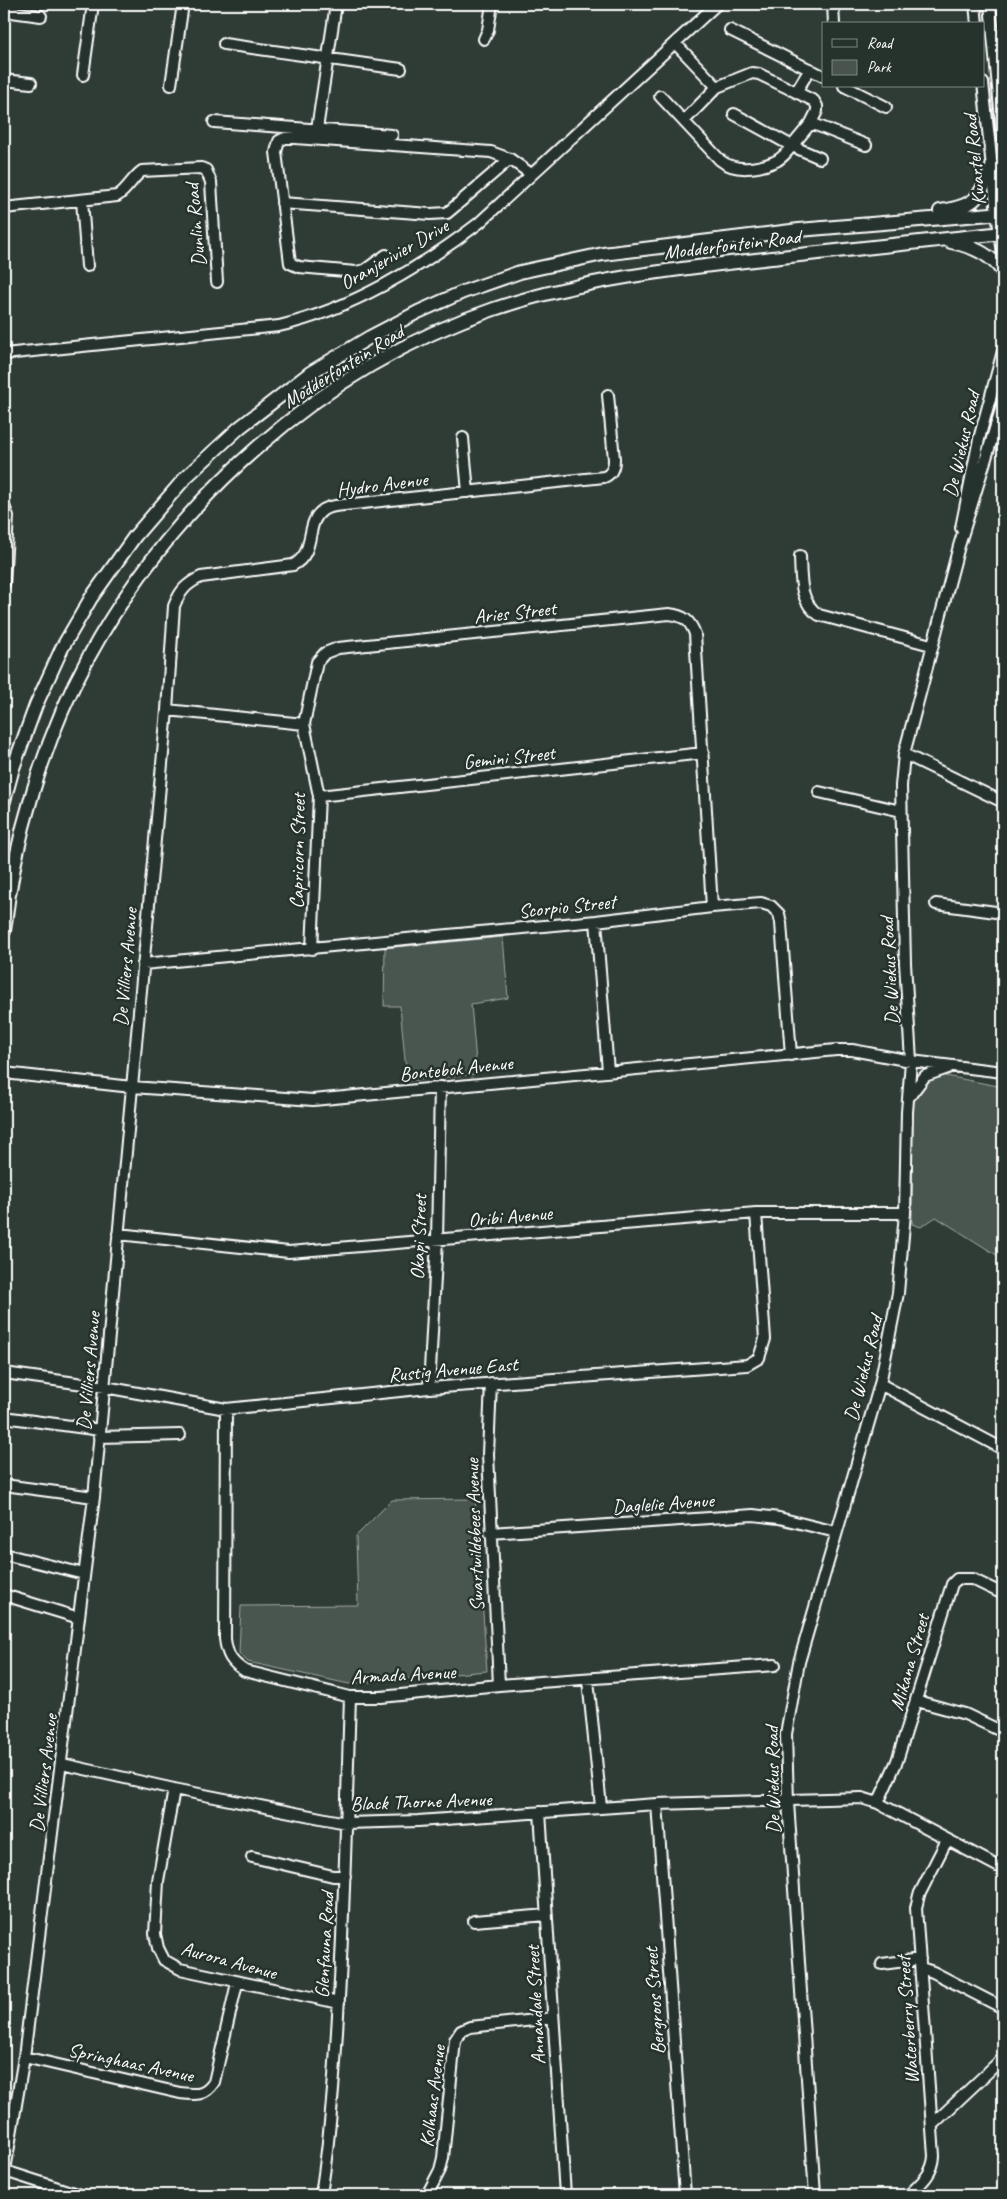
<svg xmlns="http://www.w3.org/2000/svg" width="1007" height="2199" font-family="Caveat,sans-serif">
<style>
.green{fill:#4a544f;stroke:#a4aaa7}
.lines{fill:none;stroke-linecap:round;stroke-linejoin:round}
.minor-casing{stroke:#fff;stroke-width:14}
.major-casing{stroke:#fff;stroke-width:16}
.minor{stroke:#26332d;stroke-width:10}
.major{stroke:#26332d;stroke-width:12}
.labels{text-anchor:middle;stroke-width:5;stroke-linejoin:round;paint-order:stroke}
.street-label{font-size:20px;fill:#fff;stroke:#26332d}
</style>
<rect width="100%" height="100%" fill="#2f3b35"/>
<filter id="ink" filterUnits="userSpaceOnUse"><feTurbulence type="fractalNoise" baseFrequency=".02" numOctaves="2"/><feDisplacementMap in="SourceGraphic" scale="10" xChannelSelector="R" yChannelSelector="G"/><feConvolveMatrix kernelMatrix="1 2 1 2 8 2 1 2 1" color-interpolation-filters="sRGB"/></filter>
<g filter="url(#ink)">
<!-- green -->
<path class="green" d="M503,937l5,61 -37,6 6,70 -70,7 -7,-75h-16l1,-58z
M933,1076h13l57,11v172l-67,-42 -15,10 -9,-3 1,-125 12,-19z
M475,1499l12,172 -138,13 -101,-22 -9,-9 2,-47 117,-1 -2,-69 36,-36z"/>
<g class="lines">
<!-- minor casing -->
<g class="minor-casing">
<path id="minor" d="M833,4l1,20
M975,4l2,20
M990,4l13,136
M4,11l37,5
M730,30l93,46
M484,39l4,-9 4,-26
M675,43l42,44 35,-14 7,1 37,18
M224,44l177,25
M810,69l-14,23 18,9 3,5v5l-6,12 55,22
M83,75l10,-71
M4,80l27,3
M983,83l14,131 6,39
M171,85l12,-81
M844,86l42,21
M660,96l60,64c14,12 38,9 54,2 8,-3 13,-10 18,-16l-58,-32
M684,121l33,-34
M214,122l178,13
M811,123l-19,23 28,12
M317,129l19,-125
M82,200l5,66
M282,203l148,11 17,-1 6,-5 57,-49
M4,208l113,-12c11,-7 15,-18 25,-25l59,-3 5,2 5,12 6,100
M386,255l-21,15 -9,2 -57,-5 -9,-4 -14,-111 3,-11 6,-3h10l196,14 19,7 21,15
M4,354l275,-28c70,-16 143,-59 200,-103l238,-219
M463,438l5,54
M4,506l4,10 -4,68
M961,528l18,-89 24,-88
M800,556c1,22 -1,46 19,59l112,30
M167,710l137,14
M904,754l99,48
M819,792l82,19
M319,796l384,-43
M936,904l67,9
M596,921l12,150
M312,949l7,-153 -15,-72 13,-62 8,-9 13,-5 331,-34c15,2 21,6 26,20l17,273
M143,964l453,-43 116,-14 49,-4 10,3 8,8 2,9 10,132
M4,1073l128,14 181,13 523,-50h16l59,11 92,11
M909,1097l16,-21 23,-8
M118,1234l171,18 467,-39h149
M4,1373l101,14 121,22 203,-21 318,-23 12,-7 6,-19 -9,-126
M491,1383l-3,71 11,231
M880,1384l123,65
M429,1388l8,-148 3,-153
M226,1409l-1,230c2,16 6,23 20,32l105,26h31l118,-12 276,-20
M4,1417l96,13
M99,1437l81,-2
M4,1485l90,12
M490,1533l263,-18 26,3 57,14
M4,1554l80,20
M4,1595l75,23
M588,1680l13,127
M917,1701l48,13 38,18
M62,1764l112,25 172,34 72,-2 239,-17 205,-6 16,5 125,66
M174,1789l-16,92 -3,53 3,14 6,12 16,9 159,34
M878,1803l19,-42 55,-177 5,-5h15l31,15
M657,1804l28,391
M540,1812l25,383
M252,1857l81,19h12
M474,1921l73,-6
M882,1964l38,-5
M921,1968l12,4 70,36
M24,2057l156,36c16,2 25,3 34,-11l23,-99
M932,2125l71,-67
M5,2171l75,24
M4,2176l20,-119 70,-560 73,-787 7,-104c6,-15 12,-22 27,-29l92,-12c24,-12 11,-42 30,-55 3,-2 8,-3 12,-4l269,-29c8,-3 10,-9 10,-18l-6,-64
M321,2195c11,-71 15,-143 19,-215 5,-94 7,-189 10,-283
M427,2195l13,-25 3,-12 12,-118 6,-9 9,-4 83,-9
M815,2195l-27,-393 -2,-68 13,-72 81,-278 18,-91 7,-80 2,-101 4,-51 -6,-98 -4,-177 3,-32 55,-208 44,-143
M909,2195c12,-12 24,-21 25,-39l-18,-248 3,-13 28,-55"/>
</g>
<!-- major casing -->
<g class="major-casing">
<path id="major" d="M940,211c37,-5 39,-13 53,-46
M951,242c21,4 40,12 52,30
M4,801l9,-33 23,-63 26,-57 29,-50 44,-62 51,-59 53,-49 71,-55 60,-36 48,-25 45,-20 57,-20 83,-18 196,-24 204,-17
M4,931c10,-90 39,-190 83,-271 86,-159 235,-293 407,-351 92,-31 190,-41 287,-52 74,-8 148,-16 222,-24"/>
</g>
<!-- minor -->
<use href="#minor" class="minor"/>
<!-- major -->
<use href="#major" class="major"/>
</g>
</g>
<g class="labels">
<!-- street labels -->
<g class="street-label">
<text transform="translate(974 160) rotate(-96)" y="7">Kwartel Road</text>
<text transform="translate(195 225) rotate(-95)" y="7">Dunlin Road</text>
<text transform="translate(732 244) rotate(-7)" y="7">Modderfontein Road</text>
<text transform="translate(394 254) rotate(-30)" y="7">Oranjerivier Drive</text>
<text transform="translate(343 366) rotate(-32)" y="7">Modderfontein Road</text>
<text transform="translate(961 444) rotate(-77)" y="7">De Wiekus Road</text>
<text transform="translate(382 484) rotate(-7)" y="7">Hydro Avenue</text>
<text transform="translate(515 612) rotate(-6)" y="7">Aries Street</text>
<text transform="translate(509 757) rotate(-6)" y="7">Gemini Street</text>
<text transform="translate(297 851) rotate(-89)" y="7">Capricorn Street</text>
<text transform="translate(567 906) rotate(-6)" y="7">Scorpio Street</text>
<text transform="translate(125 967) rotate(-85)" y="7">De Villiers Avenue</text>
<text transform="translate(889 971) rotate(-93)" y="7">De Wiekus Road</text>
<text transform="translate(456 1068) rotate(-6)" y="7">Bontebok Avenue</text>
<text transform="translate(510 1216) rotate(-5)" y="7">Oribi Avenue</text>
<text transform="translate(418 1237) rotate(-88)" y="7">Okapi Street</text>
<text transform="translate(863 1368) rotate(-76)" y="7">De Wiekus Road</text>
<text transform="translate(453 1369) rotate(-5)" y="7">Rustig Avenue East</text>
<text transform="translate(88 1371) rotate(-85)" y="7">De Villiers Avenue</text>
<text transform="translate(663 1503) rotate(-4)" y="7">Daglelie Avenue</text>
<text transform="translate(474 1535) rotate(-92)" y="7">Swartwildebees Avenue</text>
<text transform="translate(909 1662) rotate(-74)" y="7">Mikana Street</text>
<text transform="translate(403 1674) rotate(-3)" y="7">Armada Avenue</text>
<text transform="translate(43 1773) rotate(-83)" y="7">De Villiers Avenue</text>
<text transform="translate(772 1780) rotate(-91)" y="7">De Wiekus Road</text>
<text transform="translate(421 1801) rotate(-2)" y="7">Black Thorne Avenue</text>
<text transform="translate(324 1945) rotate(-87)" y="7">Glenfauna Road</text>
<text transform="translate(229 1960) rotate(15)" y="7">Aurora Avenue</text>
<text transform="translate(654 2001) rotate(-94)" y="7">Bergroos Street</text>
<text transform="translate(535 2005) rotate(-93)" y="7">Annandale Street</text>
<text transform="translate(907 2020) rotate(-94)" y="7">Waterberry Street</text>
<text transform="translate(131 2062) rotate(12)" y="7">Springhaas Avenue</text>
<text transform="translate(432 2096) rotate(-83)" y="7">Kolhaas Avenue</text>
</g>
</g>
<!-- margin -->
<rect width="1007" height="2199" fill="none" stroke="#26332d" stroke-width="20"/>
<rect x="10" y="10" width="987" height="2179" fill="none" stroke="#fff" stroke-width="2" filter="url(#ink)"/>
<!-- legend -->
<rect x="822" y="22" width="162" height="65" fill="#26332d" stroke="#7d8581"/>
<rect x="832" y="39" width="25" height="8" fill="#26332d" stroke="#7d8581"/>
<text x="867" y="48" font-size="15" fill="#ffffff">Road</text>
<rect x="832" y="60" width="25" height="15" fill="#4a544f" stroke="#7d8581"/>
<text x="867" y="72" font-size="15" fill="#ffffff">Park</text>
</svg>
